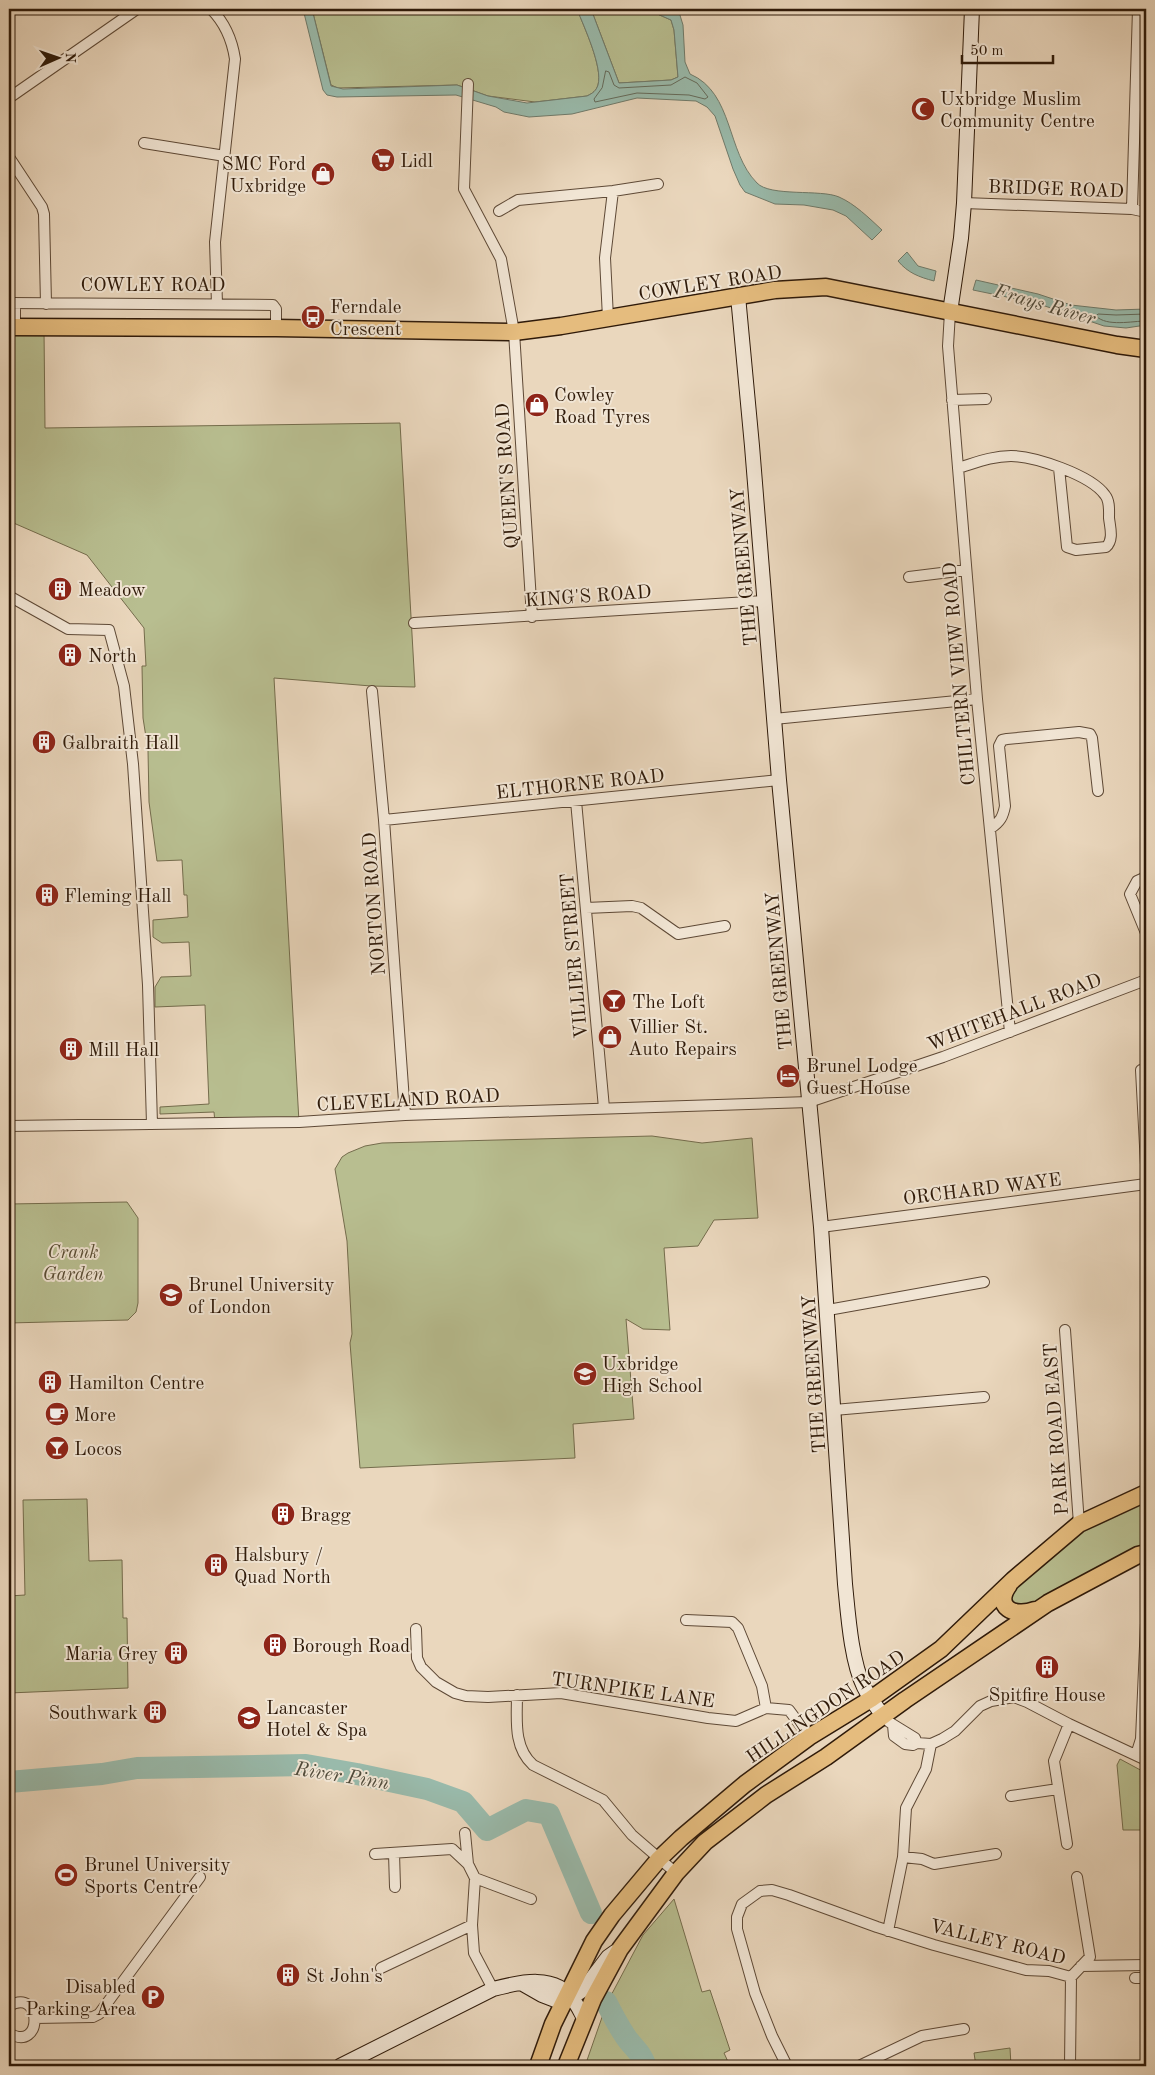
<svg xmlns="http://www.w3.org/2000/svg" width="1155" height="2075" font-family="'Old Standard TT',serif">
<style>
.green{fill:#b8be90;stroke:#746c4c}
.water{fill:#99baab;stroke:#6f7a6a}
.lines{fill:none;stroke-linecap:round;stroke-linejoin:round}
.shore{stroke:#646a5a;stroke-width:1}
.river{stroke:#99baab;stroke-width:22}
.street-casing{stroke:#5e4936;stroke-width:12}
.secondary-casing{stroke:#2f1a09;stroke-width:16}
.primary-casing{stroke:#2f1a09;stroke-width:19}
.street{stroke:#f1e5d4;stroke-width:10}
.secondary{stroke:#f1e5d4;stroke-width:14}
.primary{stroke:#e5bc7e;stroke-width:16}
.labels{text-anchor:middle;stroke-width:4;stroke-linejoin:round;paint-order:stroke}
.poi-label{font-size:19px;fill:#2f1a09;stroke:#f1e5d4;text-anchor:start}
.street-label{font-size:19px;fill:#2f1a09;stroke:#f1e5d4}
.park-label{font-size:19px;font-style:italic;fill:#584b32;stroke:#f1e5d4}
.water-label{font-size:20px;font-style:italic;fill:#4f4a3a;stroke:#f1e5d4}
</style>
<rect width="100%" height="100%" fill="#ead7bd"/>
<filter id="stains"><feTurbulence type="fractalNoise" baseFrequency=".004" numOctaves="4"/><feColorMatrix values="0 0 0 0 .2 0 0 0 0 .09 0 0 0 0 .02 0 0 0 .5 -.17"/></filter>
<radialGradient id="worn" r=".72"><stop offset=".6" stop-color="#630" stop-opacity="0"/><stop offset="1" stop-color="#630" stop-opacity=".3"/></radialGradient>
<!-- green -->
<path class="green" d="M312,9h265c7,18 26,58 21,76 -2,6 -5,8 -11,11l-52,6 -47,-6 -31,-11 -119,3 -7,-3z
M591,9h55l25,11 3,10 4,47 -7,3 -52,3z
M9,328l35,2 1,98 355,-5 15,264 -44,-1 -97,-8 25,444 -84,1 -1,-11 -54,2v-7l49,-3 -4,-99 -50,2v-20l6,-10 30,-1 -2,-34 -27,1 -9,-6v-17l35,-3 -1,-22h-3l-2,-35 -25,1 -8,-59 -1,-52 -5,-32 -1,-52h4l-2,-38 -57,-73 -78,-34z
M652,1136l50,7 50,-5 6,80 -44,2 -16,26 -34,2 6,82 -27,-1 -17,-10 8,100 -61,5 2,34 -215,10 -10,-125 2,-9 -5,-93 -12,-72 7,-12 6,-4 17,-7 17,-3z
M127,1202l11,16v85l-2,9 -8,8 -119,3v-119z
M1146,1493v60l-132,59 -7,-25 72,-63z
M87,1499l2,62 33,-1 1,58h4l1,70 -119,5v-97l16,-1 -2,-95z
M1120,1759l26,14v49l-3,8h-20l-6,-65z
M674,1899l28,93 8,-2 20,60 -6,3 6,13h-145l22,-63 36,-68z
M1010,2048l1,18h-35l-2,-13z"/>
<!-- water -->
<path class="water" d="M303,9h9l19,77 12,3 114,-4 31,11 39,7 60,-7c6,-3 9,-5 11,-11 5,-18 -14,-58 -21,-76h14l28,74 52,-3 7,-3 -4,-47 -3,-10 -25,-11h28l5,3 4,13 2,37 5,12c44,19 36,78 67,109 13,14 64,6 82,14 16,7 30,21 43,33l-10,10 -26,-24 -13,-6 -29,-5 -29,-1 -30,-12 -5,-7 -7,-16 -18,-53 -8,-9 -11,-6 -59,-3 -65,16 -43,3 -25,-5 -8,-5 -40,-12 -119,2 -10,-2 -4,-5z
M907,252l11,14 18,5 -2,10c-15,-4 -26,-8 -36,-20z
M976,280l62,14 33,11 45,5 30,-1v16l-20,3 -22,-2 -68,-23 -63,-13z"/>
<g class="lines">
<!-- shore -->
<path class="shore" d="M606,71l3,1 5,13 5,3 52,-3 14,-8 12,6 11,14 -3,2 -16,-4 -52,-2 -42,9 -1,-3 8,-11z
M1146,314l-30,1 -18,-1 -2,2c11,11 36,5 50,5"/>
<!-- river -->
<path class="river" d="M9,1782l93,-8 35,-6 169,-3 51,9 70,15 36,13 24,28 39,-20 23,4 42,99
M606,2002c7,13 13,26 22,38 9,11 12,12 18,26"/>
<!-- street casing -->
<g class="street-casing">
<path id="street" d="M211,9c14,14 21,30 24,50l-20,183 2,62
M468,84l-4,105 37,70 13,73 18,285
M9,98l128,-89
M144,143l81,13
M9,157l33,50 2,7 2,90
M964,203l168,6 14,3
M1132,209l6,-200
M499,211l19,-11 95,-9 45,-7
M9,303l264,2 3,4v19
M15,303v24
M950,312l-2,34 29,353 33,333
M608,318l-3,-60 8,-67
M952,400l34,-1
M958,468c17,-5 34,-12 53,-12 23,0 80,19 94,39 5,6 4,16 4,23 1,9 5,22 -3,29l-30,3 -9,-3 -8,-79
M909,577l57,-7
M9,596l59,33 41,1 15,56 9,78 15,221 4,139
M414,623l350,-22
M372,691l12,129 21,295
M774,719l203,-20
M576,801l28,307
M384,820l395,-40
M991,828c9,-6 12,-11 14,-22l-6,-60 3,-6 5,-1 72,-7 11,2 2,4 6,53
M1146,877l-9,4 -7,13 16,39
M586,908l46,-2 9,2 37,26 47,-8
M1141,1070l5,95
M9,1126l290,-4 106,-7 404,-13 134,-45 203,-77
M821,1227l325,-43
M828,1310l156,-28
M1065,1330l14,194
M834,1410l150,-13
M686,1620l46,2 6,6 24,58 4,22
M416,1629l1,29 4,9 15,15 19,11 11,3 22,1 73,-4 147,25 28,3 30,-13 23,2 20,27
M517,1695c0,24 -4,52 16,70l70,35 29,35 44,38
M889,1722l26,16 2,5
M893,1725l1,11 11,8 8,1 4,-2 14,1 11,-5 13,-8 25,-25 11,-5 23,-4 13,5 42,22 77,36
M1136,1755l5,-16 5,-116
M1011,1796l47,-7
M465,1833l3,31
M1067,1844l-13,-83 15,-37
M394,1853l1,34
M375,1854l77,-5 16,15 7,14 -3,47 2,28 19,36
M903,1857l19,2 12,5 62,-10
M475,1878l56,21
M888,1931l15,-74 3,-49 20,-39 5,-25
M1081,1966l65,-1
M381,1968l91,-43
M1135,1978h11
M9,2006c34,-20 34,48 0,27
M35,2018l58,-1 6,-3 101,-137
M787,2066l-15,-30 -17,-43 -18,-64v-12l5,-13 18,-13 12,-1 17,5 88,32 57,18 92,25 23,1 22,6
M859,2066l63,-30 42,-7
M1070,2066l1,-89 19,-20 -13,-80"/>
</g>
<!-- secondary casing -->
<g class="secondary-casing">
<path id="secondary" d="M738,296l14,150 27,334 42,447 24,357c3,29 6,77 19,103 5,10 12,19 19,29
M950,312l11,-74 3,-35 8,-194
M521,1983l21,12 13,5 12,-6h10l6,-4 25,-33 7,-5
M340,2066l153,-77c27,-7 63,-16 81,12 4,5 7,12 10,17"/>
</g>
<!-- primary casing -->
<g class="primary-casing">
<path id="primary" d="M9,327l267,1 238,4 47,-6 214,-36 51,-3 291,58 29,4
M1009,1585c-16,22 5,33 26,25
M538,2066l15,-42 41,-83 18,-26 47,-56 22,-21 64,-54 64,-47 62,-38 70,-50 72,-69 66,-56 67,-31
M566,2066l27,-67 27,-50 56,-76 29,-31 61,-47 60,-38 79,-57 143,-97 90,-48 8,-2"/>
</g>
<!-- street -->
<use href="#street" class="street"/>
<!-- secondary -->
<use href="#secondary" class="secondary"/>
<!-- primary -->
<use href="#primary" class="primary"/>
</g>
<!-- icons -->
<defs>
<g id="mosque-disc" transform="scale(1.25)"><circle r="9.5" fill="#8f2418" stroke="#f1e5d4"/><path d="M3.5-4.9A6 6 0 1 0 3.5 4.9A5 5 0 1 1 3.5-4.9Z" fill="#fff"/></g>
<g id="supermarket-disc" transform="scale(1.25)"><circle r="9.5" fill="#8f2418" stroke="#f1e5d4"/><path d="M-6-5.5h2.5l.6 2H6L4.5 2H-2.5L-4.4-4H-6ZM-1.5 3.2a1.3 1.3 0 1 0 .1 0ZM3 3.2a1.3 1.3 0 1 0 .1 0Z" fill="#fff"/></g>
<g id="shop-disc" transform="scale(1.25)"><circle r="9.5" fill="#8f2418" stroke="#f1e5d4"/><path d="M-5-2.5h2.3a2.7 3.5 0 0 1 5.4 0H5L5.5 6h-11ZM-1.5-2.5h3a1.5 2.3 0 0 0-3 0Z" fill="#fff"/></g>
<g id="bus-disc" transform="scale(1.25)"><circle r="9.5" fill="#8f2418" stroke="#f1e5d4"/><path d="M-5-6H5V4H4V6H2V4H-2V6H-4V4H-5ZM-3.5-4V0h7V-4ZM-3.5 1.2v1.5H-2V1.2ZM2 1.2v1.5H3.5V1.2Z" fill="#fff"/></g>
<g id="building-disc" transform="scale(1.25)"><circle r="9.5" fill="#8f2418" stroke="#f1e5d4"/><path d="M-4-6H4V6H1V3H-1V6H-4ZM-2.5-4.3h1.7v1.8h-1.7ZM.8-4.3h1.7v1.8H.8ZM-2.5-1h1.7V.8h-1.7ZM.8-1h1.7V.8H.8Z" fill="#fff"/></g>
<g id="bar-disc" transform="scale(1.25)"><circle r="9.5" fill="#8f2418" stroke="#f1e5d4"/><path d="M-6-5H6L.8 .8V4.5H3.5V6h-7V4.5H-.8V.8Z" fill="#fff"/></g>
<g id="hotel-disc" transform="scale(1.25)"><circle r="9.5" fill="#8f2418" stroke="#f1e5d4"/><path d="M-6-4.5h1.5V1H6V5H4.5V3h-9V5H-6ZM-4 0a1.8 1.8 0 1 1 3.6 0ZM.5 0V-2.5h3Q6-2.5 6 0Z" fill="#fff"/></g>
<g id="university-disc" transform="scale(1.25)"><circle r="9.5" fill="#8f2418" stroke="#f1e5d4"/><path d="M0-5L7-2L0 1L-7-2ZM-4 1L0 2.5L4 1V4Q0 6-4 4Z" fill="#fff"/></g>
<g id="school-disc" transform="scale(1.25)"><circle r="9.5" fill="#8f2418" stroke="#f1e5d4"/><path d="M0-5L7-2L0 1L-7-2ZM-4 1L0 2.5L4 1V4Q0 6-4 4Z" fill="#fff"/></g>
<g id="cafe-disc" transform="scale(1.25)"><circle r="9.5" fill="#8f2418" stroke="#f1e5d4"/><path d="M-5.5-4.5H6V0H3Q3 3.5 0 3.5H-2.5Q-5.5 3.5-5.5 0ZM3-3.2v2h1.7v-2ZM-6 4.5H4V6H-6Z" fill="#fff"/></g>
<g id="stadium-disc" transform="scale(1.25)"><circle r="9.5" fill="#8f2418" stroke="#f1e5d4"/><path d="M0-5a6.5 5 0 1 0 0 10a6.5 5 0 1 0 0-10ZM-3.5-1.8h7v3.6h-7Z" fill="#fff"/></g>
<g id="parking-disc" transform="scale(1.25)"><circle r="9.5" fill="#8f2418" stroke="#f1e5d4"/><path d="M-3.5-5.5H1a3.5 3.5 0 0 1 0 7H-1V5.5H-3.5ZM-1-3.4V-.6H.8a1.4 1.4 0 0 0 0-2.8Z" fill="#fff"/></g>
</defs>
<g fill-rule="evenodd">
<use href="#mosque-disc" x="923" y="109"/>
<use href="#supermarket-disc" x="383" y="160"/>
<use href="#shop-disc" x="323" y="174"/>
<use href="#bus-disc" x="313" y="317"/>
<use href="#shop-disc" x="537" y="405"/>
<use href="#building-disc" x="60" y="589"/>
<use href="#building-disc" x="70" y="655"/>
<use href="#building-disc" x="44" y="742"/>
<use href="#building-disc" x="47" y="895"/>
<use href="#bar-disc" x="614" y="1001"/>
<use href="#shop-disc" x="610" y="1037"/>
<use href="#building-disc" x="71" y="1049"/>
<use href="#hotel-disc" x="788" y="1076"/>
<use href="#university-disc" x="171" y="1295"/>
<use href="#school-disc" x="585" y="1374"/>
<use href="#building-disc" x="50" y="1382"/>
<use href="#cafe-disc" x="57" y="1414"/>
<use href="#bar-disc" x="57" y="1448"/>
<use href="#building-disc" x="283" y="1514"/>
<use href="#building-disc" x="216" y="1565"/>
<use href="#building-disc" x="275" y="1645"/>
<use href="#building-disc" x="176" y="1653"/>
<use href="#building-disc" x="1047" y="1667"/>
<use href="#building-disc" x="155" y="1712"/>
<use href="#university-disc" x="249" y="1718"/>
<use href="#stadium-disc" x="66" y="1875"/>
<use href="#building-disc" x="288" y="1975"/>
<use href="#parking-disc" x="153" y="1997"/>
</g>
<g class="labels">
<!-- poi labels -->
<g class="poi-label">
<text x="940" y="105">Uxbridge Muslim<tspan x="940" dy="22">Community Centre</tspan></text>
<text x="400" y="167">Lidl</text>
<text x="306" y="170" text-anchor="end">SMC Ford<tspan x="306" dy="22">Uxbridge</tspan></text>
<text x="330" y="313">Ferndale<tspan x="330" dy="22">Crescent</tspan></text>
<text x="554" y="401">Cowley<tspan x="554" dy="22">Road Tyres</tspan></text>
<text x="78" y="596">Meadow</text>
<text x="88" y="662">North</text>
<text x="62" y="749">Galbraith Hall</text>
<text x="64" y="902">Fleming Hall</text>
<text x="632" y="1008">The Loft</text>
<text x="628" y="1033">Villier St.<tspan x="628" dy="22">Auto Repairs</tspan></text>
<text x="88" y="1056">Mill Hall</text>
<text x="806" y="1072">Brunel Lodge<tspan x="806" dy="22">Guest House</tspan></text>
<text x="188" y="1291">Brunel University<tspan x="188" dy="22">of London</tspan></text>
<text x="602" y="1370">Uxbridge<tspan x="602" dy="22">High School</tspan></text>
<text x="68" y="1389">Hamilton Centre</text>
<text x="74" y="1421">More</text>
<text x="74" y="1455">Locos</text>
<text x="300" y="1521">Bragg</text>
<text x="234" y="1561">Halsbury /<tspan x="234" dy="22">Quad North</tspan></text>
<text x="292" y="1652">Borough Road</text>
<text x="158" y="1660" text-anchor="end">Maria Grey</text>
<text x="1047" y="1701" text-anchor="middle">Spitfire House</text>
<text x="266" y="1714">Lancaster<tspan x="266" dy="22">Hotel &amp; Spa</tspan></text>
<text x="138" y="1719" text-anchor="end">Southwark</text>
<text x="84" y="1871">Brunel University<tspan x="84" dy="22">Sports Centre</tspan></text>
<text x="306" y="1982">St John's</text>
<text x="136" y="1993" text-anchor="end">Disabled<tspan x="136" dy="22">Parking Area</tspan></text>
</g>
<!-- street labels -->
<g class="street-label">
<text transform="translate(1056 188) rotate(2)" y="7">BRIDGE ROAD</text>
<text transform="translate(710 282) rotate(-9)" y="7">COWLEY ROAD</text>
<text x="153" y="291">COWLEY ROAD</text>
<text transform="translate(506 476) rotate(-94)" y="7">QUEEN'S ROAD</text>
<text transform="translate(743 567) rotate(-95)" y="7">THE GREENWAY</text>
<text transform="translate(588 595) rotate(-4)" y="7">KING'S ROAD</text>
<text transform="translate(958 674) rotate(-95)" y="7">CHILTERN VIEW ROAD</text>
<text transform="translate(580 783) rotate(-6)" y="7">ELTHORNE ROAD</text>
<text transform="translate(373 904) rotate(-94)" y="7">NORTON ROAD</text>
<text transform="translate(573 956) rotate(-95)" y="7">VILLIER STREET</text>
<text transform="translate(778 971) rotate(-95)" y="7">THE GREENWAY</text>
<text transform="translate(1014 1011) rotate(-21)" y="7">WHITEHALL ROAD</text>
<text transform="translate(408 1099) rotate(-3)" y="7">CLEVELAND ROAD</text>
<text transform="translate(982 1188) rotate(-7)" y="7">ORCHARD WAYE</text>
<text transform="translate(813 1374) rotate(-94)" y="7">THE GREENWAY</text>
<text transform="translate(1055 1429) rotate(-94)" y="7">PARK ROAD EAST</text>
<text transform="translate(633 1689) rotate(8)" y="7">TURNPIKE LANE</text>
<text transform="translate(825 1706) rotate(-34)" y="7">HILLINGDON ROAD</text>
<text transform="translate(998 1941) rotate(14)" y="7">VALLEY ROAD</text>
</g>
<!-- park labels -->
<g class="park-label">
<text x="73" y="1258">Crank<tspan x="73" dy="22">Garden</tspan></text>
</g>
<!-- water labels -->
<g class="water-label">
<text transform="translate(1045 304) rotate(16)" y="7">Frays River</text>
<text transform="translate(342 1775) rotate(9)" y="7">River Pinn</text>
</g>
</g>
<!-- margin -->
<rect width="1155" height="2075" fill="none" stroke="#ead7bd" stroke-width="30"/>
<rect x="10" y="10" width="1135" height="2055" fill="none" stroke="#2f1a09" stroke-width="2.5"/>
<rect x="15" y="15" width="1125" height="2045" fill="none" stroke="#2f1a09"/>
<!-- north arrow -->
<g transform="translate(58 58) rotate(88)" stroke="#f1e5d4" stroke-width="4" paint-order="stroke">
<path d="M0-4L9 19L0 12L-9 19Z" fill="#2f1a09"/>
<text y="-8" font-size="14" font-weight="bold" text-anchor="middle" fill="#2f1a09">N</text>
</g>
<!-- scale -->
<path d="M962 55v8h91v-8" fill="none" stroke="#2f1a09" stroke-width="2.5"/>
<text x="970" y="55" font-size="15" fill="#2f1a09" stroke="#f1e5d4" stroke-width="4" paint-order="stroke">50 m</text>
<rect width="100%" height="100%" filter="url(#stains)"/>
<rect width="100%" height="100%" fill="url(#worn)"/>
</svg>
